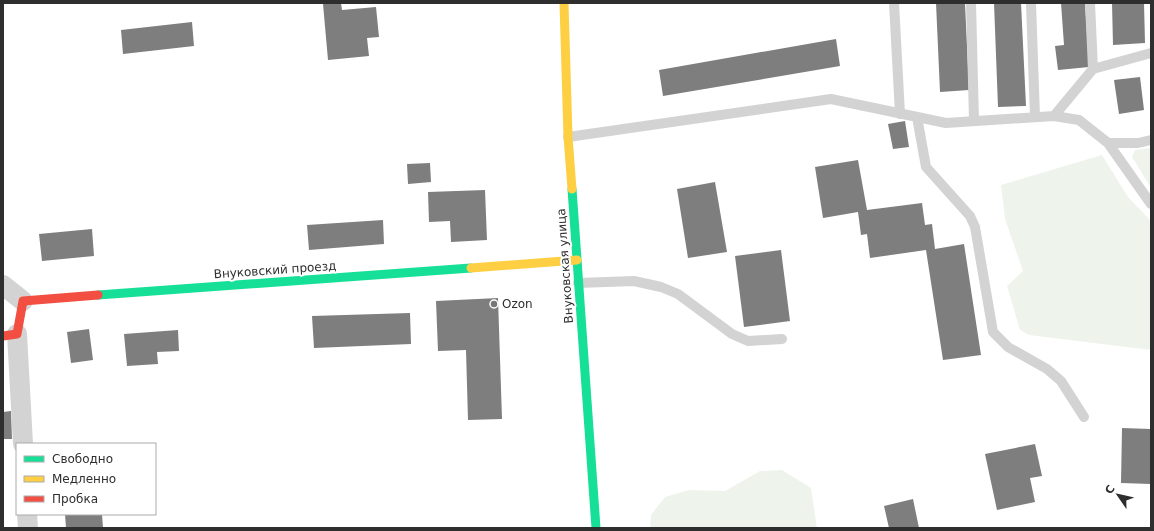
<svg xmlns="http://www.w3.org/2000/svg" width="1154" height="531" font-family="'DejaVu Sans',sans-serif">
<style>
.green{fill:#eef4ec}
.building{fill:#7e7e7e}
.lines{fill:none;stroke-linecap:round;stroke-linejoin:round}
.lane{stroke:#d3d3d3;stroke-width:10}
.street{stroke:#d3d3d3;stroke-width:20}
.fast{stroke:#16e098;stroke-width:9}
.slow{stroke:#ffcf43;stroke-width:9}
.jam{stroke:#f24e42;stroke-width:9}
.poi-dot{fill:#777;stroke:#fff;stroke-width:1.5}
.labels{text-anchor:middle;stroke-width:4;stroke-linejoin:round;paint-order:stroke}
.street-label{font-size:12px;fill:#2e2e2e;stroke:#fff}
.poi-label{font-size:12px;fill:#2e2e2e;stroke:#fff;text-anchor:start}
</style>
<rect width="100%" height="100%" fill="#fff"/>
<!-- green -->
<path class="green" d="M1151,148v40l-19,-31 3,-7z
M1102,155l26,42 23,24v129l-122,-15 -9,-5 -13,-44 16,-15 -18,-52 -4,-34z
M782,470l29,18 6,40h-167l1,-13 14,-18 24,-7 36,1 35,-20z"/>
<!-- building -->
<path class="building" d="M341,3l1,7 34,-3 3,30 -12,1 2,18 -41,4 -5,-56z
M936,3h29l4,87 -29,2z
M994,3h27l5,103 -28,1z
M1061,3h24l4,64 -31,3 -3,-24 9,-1z
M1112,3h32l1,40 -32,2z
M192,22l2,24 -71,8 -2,-24z
M836,39l4,27 -177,30 -4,-26z
M1140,77l4,33 -25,4 -5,-34z
M905,121l4,26 -16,2 -5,-25z
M858,160l9,50 55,-7 3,22 7,-1 3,25 29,-5 17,111 -38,5 -17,-110 -56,8 -3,-24 -6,1 -3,-23 -35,6 -8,-51z
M430,163l1,19 -23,2 -1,-20z
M715,182l12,70 -39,6 -11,-69z
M485,190l2,50 -36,2 -1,-21 -21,1 -1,-30z
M383,220l1,24 -75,6 -2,-25z
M92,229l2,27 -52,5 -3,-27z
M781,250l9,71 -46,6 -9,-71z
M498,298l4,121 -34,1 -2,-70 -28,1 -2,-50z
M410,313l1,31 -97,4 -2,-32z
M89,329l4,31 -22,3 -4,-31z
M178,330l1,21 -22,1 1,12 -31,2 -3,-32z
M11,411l1,28h-9v-27z
M1122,428l29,1v55l-30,-1z
M1035,444l7,32 -12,2 5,24 -38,8 -12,-56z
M913,499l6,29h-30l-5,-22z
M65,514h37l1,14h-37z"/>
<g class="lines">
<!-- lane -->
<path class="lane" d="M894,3l6,111
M971,3l3,118
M1031,3l4,114
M1090,3l3,66
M1054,116l25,4 29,23 43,61
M917,117l9,50 44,49 5,11 18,105 15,15 39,22 14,12 23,36
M568,137l263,-38 115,24 108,-7 39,-47 58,-16
M1108,143h30l13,-3
M578,283l56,-2 27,6 17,7 54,40 16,7 34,-2"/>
<!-- street -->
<path class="street" d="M3,285l20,16
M17,334l6,110
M27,514l1,14"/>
<!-- fast -->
<path class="fast" d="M572,189l24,339
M98,295l373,-27"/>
<!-- slow -->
<path class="slow" d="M564,3l4,134 4,52
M471,268l106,-8"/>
<!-- jam -->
<path class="jam" d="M3,336l14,-2 6,-33 75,-6"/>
</g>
<!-- markers -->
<circle class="poi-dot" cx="494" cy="304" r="4"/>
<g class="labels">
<!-- street labels -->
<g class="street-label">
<text transform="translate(565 266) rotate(-94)" y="4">Внуковская улица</text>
<text transform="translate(275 270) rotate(-4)" y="4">Внуковский проезд</text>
</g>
<!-- poi labels -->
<g class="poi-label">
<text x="502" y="308">Ozon</text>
</g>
</g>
<!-- border -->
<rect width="1154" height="531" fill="none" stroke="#2e2e2e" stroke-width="8"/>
<!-- legend -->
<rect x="16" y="443" width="140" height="72" fill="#ffffff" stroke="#ababab"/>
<rect x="24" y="456" width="20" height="6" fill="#16e098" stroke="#ababab"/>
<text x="52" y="463" font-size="12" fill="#2e2e2e">Свободно</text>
<rect x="24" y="476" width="20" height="6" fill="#ffcf43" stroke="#ababab"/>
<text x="52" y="483" font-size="12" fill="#2e2e2e">Медленно</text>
<rect x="24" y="496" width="20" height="6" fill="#f24e42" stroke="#ababab"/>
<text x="52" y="503" font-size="12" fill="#2e2e2e">Пробка</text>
<!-- north arrow -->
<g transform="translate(1118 495) rotate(304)" stroke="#ffffff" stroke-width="3" paint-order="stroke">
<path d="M0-3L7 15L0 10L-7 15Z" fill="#2e2e2e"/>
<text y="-6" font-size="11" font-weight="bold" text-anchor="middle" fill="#2e2e2e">С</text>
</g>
</svg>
